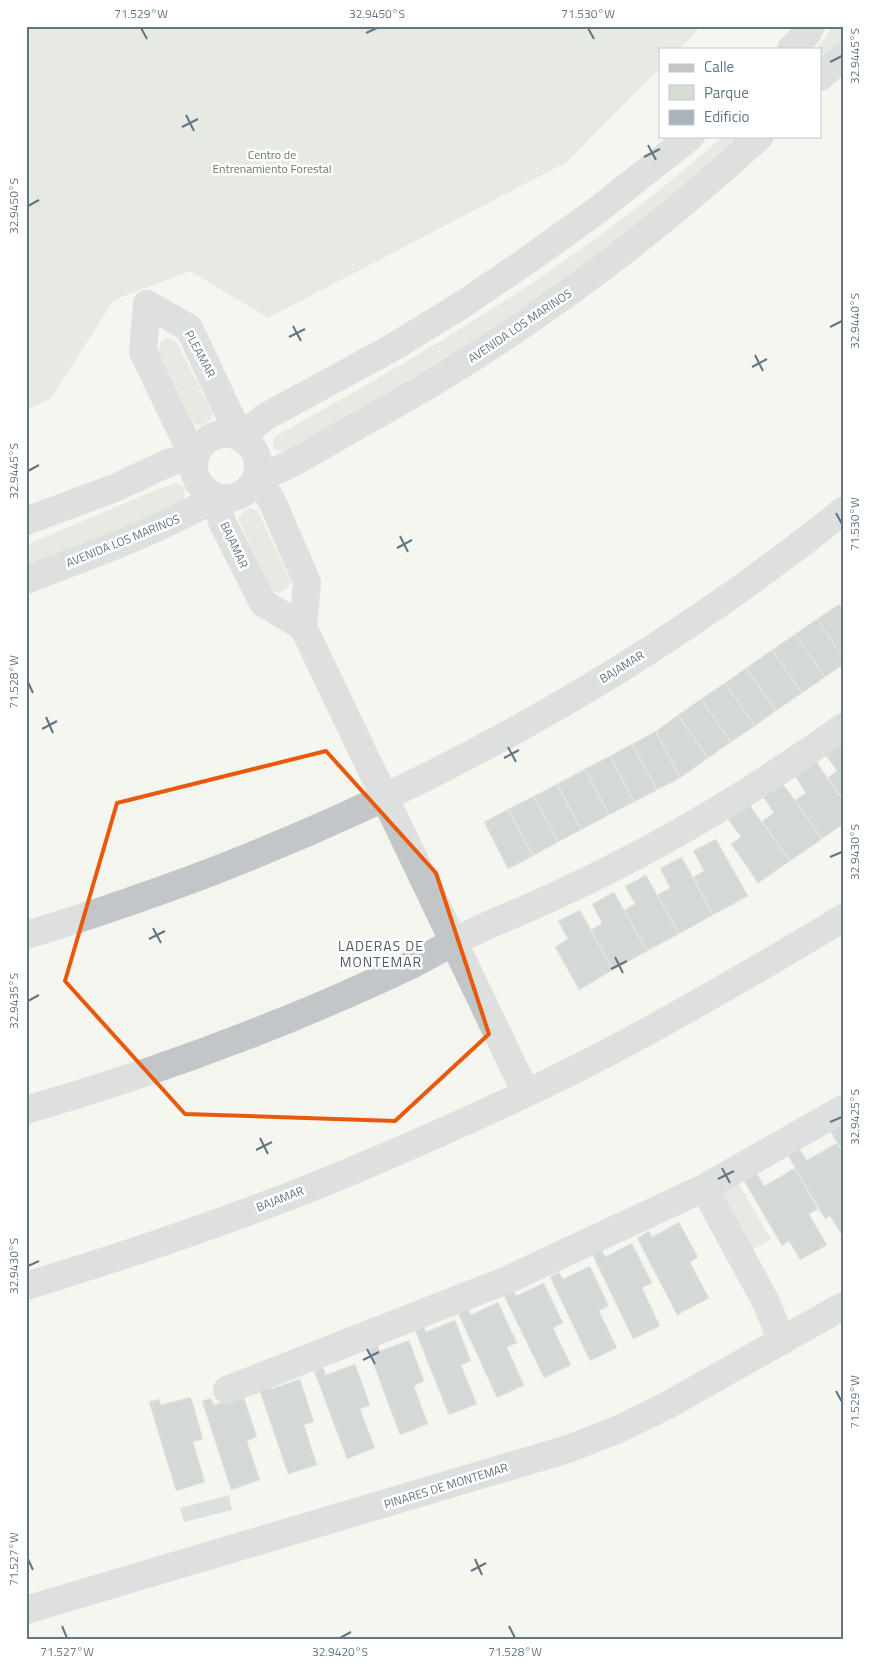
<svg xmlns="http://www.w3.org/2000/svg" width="869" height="1665" font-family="'Titillium Web',sans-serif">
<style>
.green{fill:#d6dcd1}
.water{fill:#bcc8cd}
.building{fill:#aab3b7;stroke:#d6d6d3}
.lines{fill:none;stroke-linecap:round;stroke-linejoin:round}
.minor{stroke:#c2c6c9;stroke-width:28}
.marked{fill:none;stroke:#e8590c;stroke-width:4;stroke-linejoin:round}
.ticks{fill:none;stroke:#627583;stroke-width:2}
.labels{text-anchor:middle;stroke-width:5;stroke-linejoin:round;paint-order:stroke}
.park-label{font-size:12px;fill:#677a61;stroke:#fff}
.street-label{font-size:12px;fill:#627583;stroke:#fff}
.neighbourhood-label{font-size:14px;letter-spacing:1px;fill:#505e68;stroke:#fff}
.neatline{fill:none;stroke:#627583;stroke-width:2}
.ticks-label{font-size:12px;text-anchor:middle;fill:#627583}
</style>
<rect width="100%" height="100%" fill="#f5f5f0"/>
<!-- green -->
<path class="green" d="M26,26h675l-22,23h-19v19l-93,94 -299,156 -78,-47 -76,29 -64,99 -24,11z
M833,26h10v21l-23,21v-19h-3z
M723,136h24l-132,109 -152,106 -179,101 -11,-4 1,-11c158,-87 314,-180 449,-301z
M168,338l8,3 37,72 -2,7 -10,6 -7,-2 -36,-73 4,-10z
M177,483l8,5 -1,11 -22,14 -136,53v-21l127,-54z
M249,508l9,3 33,71 -4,7 -8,4 -8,-3 -33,-71 5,-7z
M736,1179l35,60 -24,14 -29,-63z"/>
<!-- water -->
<path class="water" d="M229,1495l3,15 -48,12 -4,-14z"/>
<!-- building -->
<path class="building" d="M839,604l4,6v47l-26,-38z
M817,619l26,38v8l-18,12 -30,-43z
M795,634l30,43 -23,16 -30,-43z
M772,650l30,43 -26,18 -30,-43z
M746,668l30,43 -21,15 -30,-43z
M725,683l30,43 -24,16 -30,-43z
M701,699l30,43 -23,16 -30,-43z
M678,715l30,43 -28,20 -24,-47z
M656,731l24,47 -23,12 -25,-46z
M843,742v58l-16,-22 10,-7 -12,-17z
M632,744l25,46 -23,12 -24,-46z
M610,756l24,46 -25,13 -24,-46z
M815,760l28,40v24l-21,15 -27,-39 11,-7 -12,-18z
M585,769l24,46 -28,15 -24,-46z
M782,782l40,57 -32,22 -28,-40 12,-8 -12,-18z
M557,784l24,46 -23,12 -24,-46z
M534,796l24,46 -25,14 -25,-47z
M749,804l41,57 -32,22 -27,-39 10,-7 -14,-19z
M508,809l25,47 -25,13 -24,-47z
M716,839l32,57 -35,19 -20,-38 11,-6 -11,-20z
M682,857l31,58 -34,19 -22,-39 13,-7 -10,-20z
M646,875l33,59 -32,17 -23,-41 11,-6 -10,-18z
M614,892l33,59 -34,19 -22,-40 11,-7 -10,-19z
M580,910l33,60 -34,20 -24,-43 13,-8 -10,-18z
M840,1123l3,5v25l-14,-24z
M837,1143l6,10v84l-13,-21 -5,3 -38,-65 12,-6 8,12z
M795,1168l23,41 -9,5 18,31 -27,15 -11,-19 -7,5 -39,-67 13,-7 8,14z
M679,1222l19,35 -8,5 19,36 -32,17 -40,-77 12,-7 3,6z
M632,1243l20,40 -10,5 18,38 -27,13 -41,-85 10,-4 3,7z
M590,1266l19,40 -10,5 18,37 -27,13 -40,-84 9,-5 4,7z
M544,1283l19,40 -10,5 18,37 -27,13 -41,-84 10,-5 3,7z
M498,1302l19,41 -10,4 17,38 -27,13 -39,-85 10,-5 3,7z
M455,1320l16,41 -10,4 16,39 -28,11 -35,-87 9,-4 3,8z
M409,1340l15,41 -10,5 14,38 -28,11 -33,-88 10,-3 3,7z
M355,1364l15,41 -10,4 15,39 -28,11 -33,-88 9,-4 3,8z
M300,1379l14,43 -10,3 13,40 -29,9 -30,-88 10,-4 3,7z
M243,1395l14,42 -10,4 13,39 -29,10 -29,-89 9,-3 3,7z
M191,1397l12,42 -10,3 12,40 -29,9 -27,-89 10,-3 2,6z"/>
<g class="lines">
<!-- minor -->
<path class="minor" d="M791,49l16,-15 4,-8
M820,77l23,-20
M194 466a32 32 0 1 1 64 0a32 32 0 1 1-64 0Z
M26,521l89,-33 55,-26 24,-4 -51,-106 4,-48 42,24 51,109 25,-20 125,-68 70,-43 68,-46 67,-48 96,-76
M26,580c65,-25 131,-48 191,-83l5,25 41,81 40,24
M26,935c58,-17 115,-37 172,-58 232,-88 452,-211 645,-366
M526,1093l-223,-466 4,-45 -36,-83 -15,-20c36,-13 72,-37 106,-56 145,-79 277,-176 398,-287
M26,1110c108,-31 214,-69 317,-114 23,-10 47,-21 70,-32 23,-12 45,-25 69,-36 26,-12 53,-22 79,-35 99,-46 193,-102 282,-166
M704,1188l62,114 16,39
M26,1286c111,-34 221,-71 328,-116 76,-32 152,-66 226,-103 90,-46 177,-97 263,-149
M227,1390l280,-110 197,-92 139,-79
M26,1610l542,-161 51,-20 47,-23 177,-100"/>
</g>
<!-- marked area -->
<path d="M0 0H869V1665H0ZM326,751l110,122 53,161 -94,87 -210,-7 -120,-133 52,-178z" fill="#f5f5f0" fill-opacity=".55" fill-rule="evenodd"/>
<path class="marked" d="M326,751l110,122 53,161 -94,87 -210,-7 -120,-133 52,-178z"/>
<!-- ticks -->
<path class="ticks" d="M141,28l6,11M588,28l6,11M366,33l11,-5M830,62l12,-6M186,115l8,16M182,127l16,-8M648,145l8,15M644,157l16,-8M28,206l11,-6M293,326l8,15M830,327l12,-6M289,337l16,-8M755,355l8,16M752,367l15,-8M28,471l11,-6M836,513l6,11M400,536l8,16M397,548l15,-8M28,682l5,11M46,717l7,16M42,729l15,-8M508,747l8,15M504,758l15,-8M830,857l12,-5M153,928l8,15M149,939l16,-8M615,957l8,16M611,969l16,-8M28,1001l11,-6M830,1122l12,-5M260,1138l8,16M256,1150l16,-8M722,1168l8,15M718,1179l16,-8M28,1266l11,-5M367,1349l8,15M363,1360l16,-8M836,1391l6,11M28,1559l5,11M475,1559l7,16M471,1571l15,-8M62,1626l5,12M509,1626l6,12M340,1638l11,-6"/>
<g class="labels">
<!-- park labels -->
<g class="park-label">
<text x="272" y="159">Centro de<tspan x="272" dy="14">Entrenamiento Forestal</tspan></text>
</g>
<!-- street labels -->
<g class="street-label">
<text transform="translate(520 326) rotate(-34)" y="4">AVENIDA LOS MARINOS</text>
<text transform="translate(200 354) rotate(62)" y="4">PLEAMAR</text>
<text transform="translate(123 541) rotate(-22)" y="4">AVENIDA LOS MARINOS</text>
<text transform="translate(234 545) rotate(65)" y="4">BAJAMAR</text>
<text transform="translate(622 667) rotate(-32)" y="4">BAJAMAR</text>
<text transform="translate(280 1199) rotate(-21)" y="4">BAJAMAR</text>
<text transform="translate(446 1486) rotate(-17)" y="4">PINARES DE MONTEMAR</text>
</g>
<!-- neighbourhood labels -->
<g class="neighbourhood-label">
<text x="381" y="951">LADERAS DE<tspan x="381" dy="16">MONTEMAR</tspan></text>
</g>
</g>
<!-- border -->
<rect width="869" height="1665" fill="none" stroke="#ffffff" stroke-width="55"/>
<!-- legend -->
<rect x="659" y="48" width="162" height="90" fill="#ffffff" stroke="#c0c8cd"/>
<rect x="669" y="64" width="25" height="8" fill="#c2c6c9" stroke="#c0c8cd"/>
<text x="704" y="72" font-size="15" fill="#627583">Calle</text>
<rect x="669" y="85" width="25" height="15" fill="#d6dcd1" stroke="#c0c8cd"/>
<text x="704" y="98" font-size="15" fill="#627583">Parque</text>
<rect x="669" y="110" width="25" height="15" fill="#aab3b7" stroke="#c0c8cd"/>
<text x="704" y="122" font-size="15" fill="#627583">Edificio</text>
<rect x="28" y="28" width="814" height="1610" class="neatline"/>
<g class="ticks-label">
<text x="141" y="18">71.529°W</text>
<text x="377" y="18">32.9450°S</text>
<text x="588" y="18">71.530°W</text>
<text transform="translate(855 56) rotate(-90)" y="4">32.9445°S</text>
<text transform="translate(14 206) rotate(-90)" y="4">32.9450°S</text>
<text transform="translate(855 321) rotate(-90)" y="4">32.9440°S</text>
<text transform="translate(14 471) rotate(-90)" y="4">32.9445°S</text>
<text transform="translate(855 524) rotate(-90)" y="4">71.530°W</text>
<text transform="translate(14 682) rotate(-90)" y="4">71.528°W</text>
<text transform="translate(855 852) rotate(-90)" y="4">32.9430°S</text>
<text transform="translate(14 1001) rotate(-90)" y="4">32.9435°S</text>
<text transform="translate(855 1117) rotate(-90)" y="4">32.9425°S</text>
<text transform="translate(14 1266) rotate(-90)" y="4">32.9430°S</text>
<text transform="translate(855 1402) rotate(-90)" y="4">71.529°W</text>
<text transform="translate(14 1559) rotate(-90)" y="4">71.527°W</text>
<text x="67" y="1656">71.527°W</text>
<text x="340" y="1656">32.9420°S</text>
<text x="515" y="1656">71.528°W</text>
</g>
</svg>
